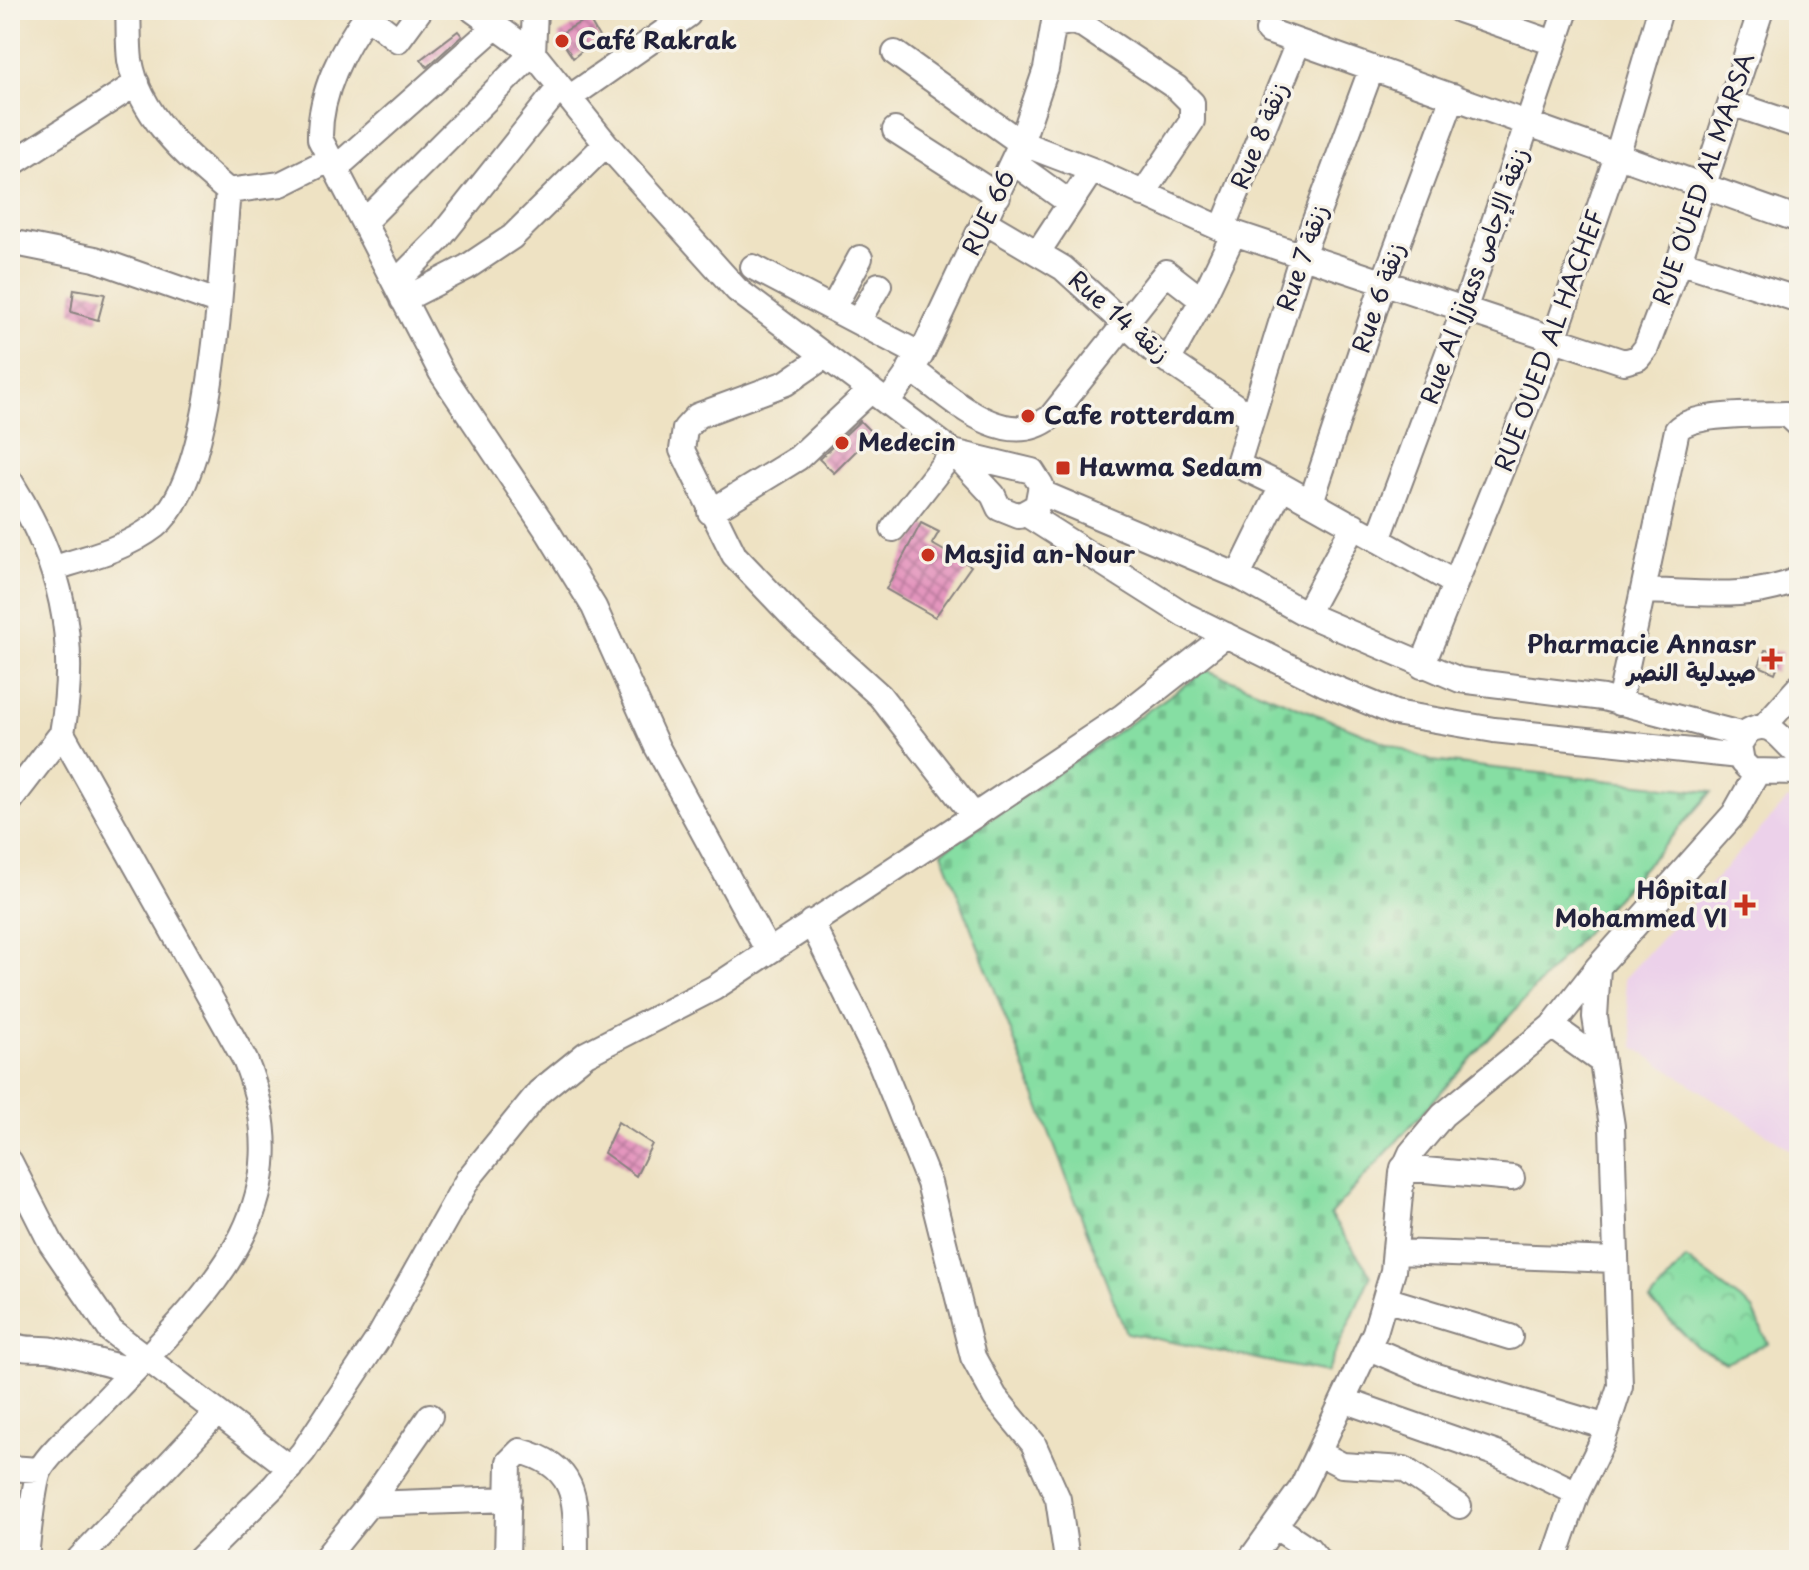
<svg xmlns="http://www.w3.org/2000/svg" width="1809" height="1570" font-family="'Playpen Sans','Playpen Sans Arabic',sans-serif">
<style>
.built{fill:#ecd1ea}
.cemetery{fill:url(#cemetery-stones);stroke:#54806f;stroke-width:2}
.park{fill:url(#park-crowns);stroke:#54806f;stroke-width:2}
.building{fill:url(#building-cross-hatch)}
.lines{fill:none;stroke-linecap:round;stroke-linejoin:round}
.minor-casing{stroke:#88827f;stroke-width:28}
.minor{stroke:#fff;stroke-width:24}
.poi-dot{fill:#c8321e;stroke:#f7f3e8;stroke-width:3}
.labels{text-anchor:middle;stroke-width:7;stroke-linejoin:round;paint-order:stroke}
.poi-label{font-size:24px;font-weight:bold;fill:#22223b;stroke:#f7f3e8;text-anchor:start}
.street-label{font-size:24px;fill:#22223b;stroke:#f7f3e8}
</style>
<defs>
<pattern id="cemetery-stones" width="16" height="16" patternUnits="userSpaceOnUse" patternTransform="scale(2)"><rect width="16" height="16" fill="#86dea3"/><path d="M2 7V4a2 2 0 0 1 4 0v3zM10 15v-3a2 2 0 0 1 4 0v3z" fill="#73be8d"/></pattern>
<pattern id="park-crowns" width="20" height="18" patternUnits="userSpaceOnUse" patternTransform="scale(2)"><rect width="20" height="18" fill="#86dea3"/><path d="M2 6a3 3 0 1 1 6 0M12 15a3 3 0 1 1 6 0" fill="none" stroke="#73be8d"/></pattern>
<pattern id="building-cross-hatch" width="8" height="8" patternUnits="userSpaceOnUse" patternTransform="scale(2)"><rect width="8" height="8" fill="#e496be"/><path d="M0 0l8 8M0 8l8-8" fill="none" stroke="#b87a9c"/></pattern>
</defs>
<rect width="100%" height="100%" fill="#f7f3e8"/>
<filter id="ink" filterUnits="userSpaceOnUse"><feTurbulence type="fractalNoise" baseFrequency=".0125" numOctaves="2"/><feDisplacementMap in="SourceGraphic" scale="16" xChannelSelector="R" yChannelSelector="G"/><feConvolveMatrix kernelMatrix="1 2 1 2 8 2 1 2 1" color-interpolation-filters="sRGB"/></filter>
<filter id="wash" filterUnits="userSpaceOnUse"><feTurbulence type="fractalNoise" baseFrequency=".006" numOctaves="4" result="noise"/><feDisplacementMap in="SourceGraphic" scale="32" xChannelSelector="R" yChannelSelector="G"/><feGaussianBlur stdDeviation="1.8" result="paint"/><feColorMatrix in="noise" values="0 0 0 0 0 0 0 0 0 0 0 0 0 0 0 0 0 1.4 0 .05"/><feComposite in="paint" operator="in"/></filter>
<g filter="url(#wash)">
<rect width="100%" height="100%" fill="#eee2c3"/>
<!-- built -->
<path class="built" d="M1788,799l11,6v350l-165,-108 -10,-68z"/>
<!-- cemetery -->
<path class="cemetery" d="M1207,670l224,91 281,31 -382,423 41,60 -45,98 -200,-40 -184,-481z"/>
<!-- park -->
<path class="park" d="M1686,1259l67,50 15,35 -43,18 -28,-15 -47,-46z"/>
<g id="blocks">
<!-- building -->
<path class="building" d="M588,18l11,19 -26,21 -15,-23z
M458,31l4,5 -35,31 -6,-8z
M74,289l31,5 -7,26 -27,-8z
M860,421l13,13 -39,39 -15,-14z
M921,523l18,9 -7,12 39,22 -36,51 -49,-28z
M1765,650l18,2 -8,21 -16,-7z
M618,1122l34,22 -16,32 -32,-23z"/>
</g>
</g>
<g filter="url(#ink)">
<use href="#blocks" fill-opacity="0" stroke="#88827f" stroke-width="2"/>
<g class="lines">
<!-- minor casing -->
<g class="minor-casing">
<path id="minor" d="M128,10c1,16 0,34 2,50 9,56 57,96 98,131l53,-7 50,-25
M370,10c-27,38 -51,82 -50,129l121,233 107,160 46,75 63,140 111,204
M473,10l60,43 73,91 131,146 216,162 40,43 6,13 20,8 18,-10 4,-21 -9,-14 -79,-19
M1459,10l95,33
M366,15l32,25 22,-30
M1055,25l16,-3 12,3 94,63 15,15v18l-49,73
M1268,31l531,189
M895,53l126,90 71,27 130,59 402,133 14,-4 8,-10 33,-87 82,-251
M1371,70l-69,185 -63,205 5,8 38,18 173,97
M569,98l119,-83
M1731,103l68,23
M895,130l103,66
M1013,162l57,41
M10,165l127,-82
M336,168l160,-142
M364,222l169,-169 2,-43
M985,222l78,46 91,83 96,65
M1222,229l76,-186
M10,242l85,17 122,43
M1038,252l54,-82
M1679,261l120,39
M753,267l168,88
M395,283l44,-44 121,-152
M403,300l64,-33 45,-30 94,-93
M1202,300l32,-67
M833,308l27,-50
M858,321l21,-36
M825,356l-39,27 -89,33 -12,13 -3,21 52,105 62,65 84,76 94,120
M910,368c39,28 94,85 141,49l115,-145 36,28 -34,61
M888,402l33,-47 100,-212 25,-74 10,-59
M10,481c51,81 69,157 52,252l183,327c64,157 -49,244 -147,348 -16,17 -48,43 -58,62 -6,12 -13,74 -14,90
M1042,493l196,83 68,38 154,66 143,18 141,37
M1311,502l72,-218 70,-188
M710,512l88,-54 73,-68
M1026,514l159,101 140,69 70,29 99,17 245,26
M893,529l60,-77
M1378,540l86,-230 102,-300
M54,568c36,-11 71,-19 101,-42 62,-49 65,-257 73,-335
M1238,576l44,-90
M1644,591c51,1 108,10 155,-12
M1306,614l48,-89
M1422,666l132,-327 63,-183 43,-146
M1619,703l58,-273c16,-18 84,-15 109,-16l13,12
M1764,726l35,-39
M1799,754c-18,-12 -26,-37 -51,-23l-9,14 3,17 9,9 48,1
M10,801l52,-68
M811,922l69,140 49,121 44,174 22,40 38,46 25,56 9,61
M1552,1026l49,35
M10,1162l41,81 60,88 179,137
M1403,1168l109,10
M1396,1252l219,8
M1385,1299l125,38
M10,1343c13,9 28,4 43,7 27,5 53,15 81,20
M1369,1348l61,26 177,53
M1343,1400l154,54 80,39
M1319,1453l23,12 62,4 55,37
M10,1468l29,2
M369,1504l140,-5
M1276,1527l33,22 9,11
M78,1560l138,-146
M199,1560l75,-74 29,-34 75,-113 90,-160 71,-87 47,-38 128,-66 260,-172 149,-100 103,-81
M324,1560l45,-56 61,-88
M507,1560l2,-98 11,-11c63,16 55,56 56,109
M1250,1560l51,-71 74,-157 18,-61 9,-98 9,-20 32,-38 109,-89 46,-59 136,-153 23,-41
M1554,1560l23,-67 25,-51 18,-56 -8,-260 -17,-109 3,-50"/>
</g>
<!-- minor -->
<use href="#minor" class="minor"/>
</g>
</g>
<!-- markers -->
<g class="poi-dot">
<circle cx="562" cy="41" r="8"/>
<circle cx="1028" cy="416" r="8"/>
<circle cx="842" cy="443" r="8"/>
<rect x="1055" y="460" width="16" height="16" rx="4"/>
<circle cx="928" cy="555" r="8"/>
<path d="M1768 647h8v8h8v8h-8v8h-8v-8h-8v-8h8z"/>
<path d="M1741 893h8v8h8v8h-8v8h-8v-8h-8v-8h8z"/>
</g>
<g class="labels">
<!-- poi labels -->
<g class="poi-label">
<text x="578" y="49">Café Rakrak</text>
<text x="1044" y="424">Cafe rotterdam</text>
<text x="858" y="451">Medecin</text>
<text x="1079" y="476">Hawma Sedam</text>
<text x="944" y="563">Masjid an-Nour</text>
<text x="1756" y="653" text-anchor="end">Pharmacie Annasr<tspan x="1756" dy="28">صيدلية النصر</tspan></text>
<text x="1727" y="899" text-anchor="end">Hôpital<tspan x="1727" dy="28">Mohammed VI</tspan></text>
</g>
<!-- street labels -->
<g class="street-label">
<text transform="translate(1260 136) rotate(-68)" y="8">Rue 8 زنقة</text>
<text transform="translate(1704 179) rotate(-71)" y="8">RUE OUED AL MARSA</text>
<text transform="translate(989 213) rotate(-65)" y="8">RUE 66</text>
<text transform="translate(1303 258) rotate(-71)" y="8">Rue 7 زنقة</text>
<text transform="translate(1475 276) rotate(-70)" y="8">Rue Al Ijjass زنقة الإجاص</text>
<text transform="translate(1379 298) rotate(-71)" y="8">Rue 6 زنقة</text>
<text transform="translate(1119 317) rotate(41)" y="8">Rue 14 زنقة</text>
<text transform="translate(1550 341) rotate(-70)" y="8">RUE OUED AL HACHEF</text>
</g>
</g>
<!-- margin -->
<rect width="1809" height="1570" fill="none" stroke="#f7f3e8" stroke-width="40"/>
</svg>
